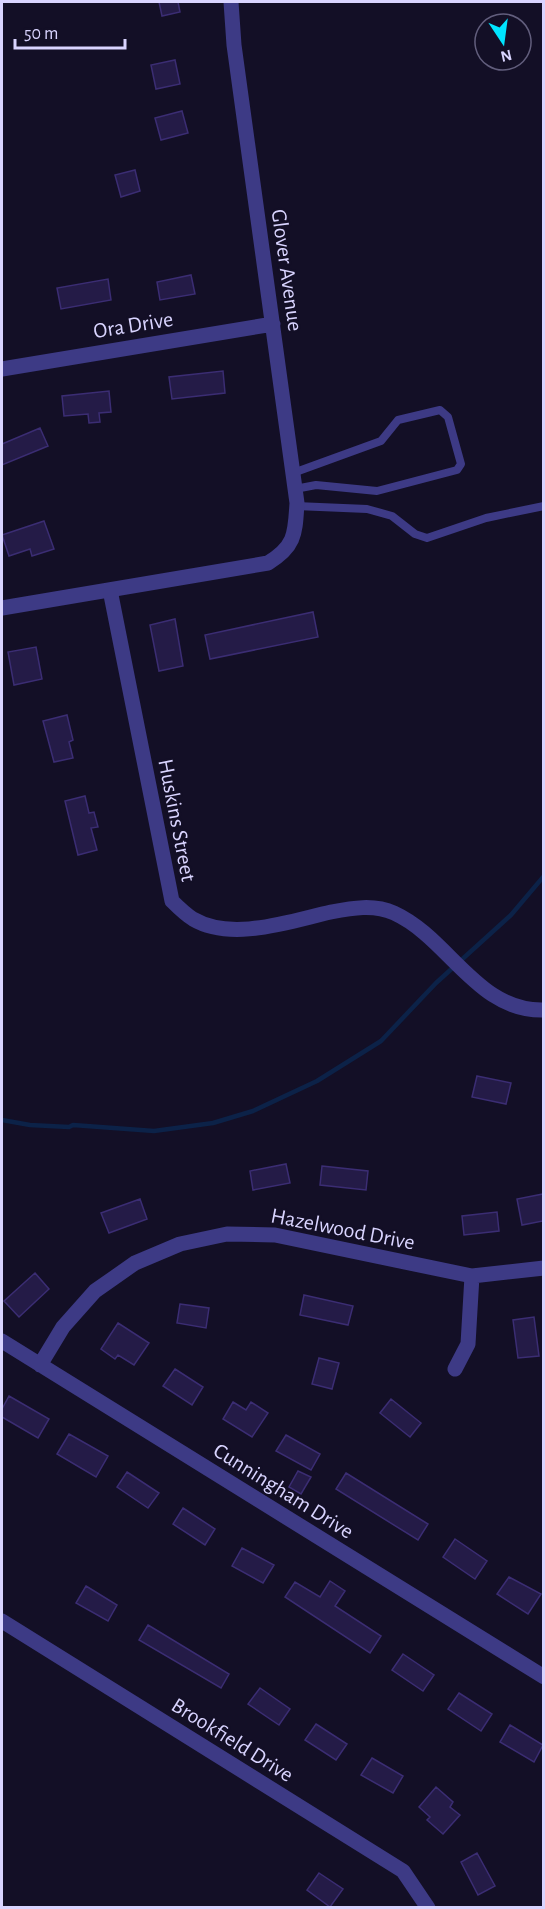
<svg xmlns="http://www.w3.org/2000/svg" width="545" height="1909" font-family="'Alegreya Sans',sans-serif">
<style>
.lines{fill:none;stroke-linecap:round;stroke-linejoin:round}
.stream{stroke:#0c2248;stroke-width:4.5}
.building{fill:#241b47;stroke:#3b2d73;stroke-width:1.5}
.lane{stroke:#3d3a85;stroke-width:8}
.street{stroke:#3d3a85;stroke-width:15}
.labels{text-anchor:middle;stroke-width:4.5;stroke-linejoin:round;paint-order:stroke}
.street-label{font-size:22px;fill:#d9d4ff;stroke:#130f26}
</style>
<rect width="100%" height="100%" fill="#130f26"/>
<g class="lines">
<!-- stream -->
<path class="stream" d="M2,1120l28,5 39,2 4,-2 81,6 59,-8 40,-12 64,-30 64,-40 55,-58 75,-68 33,-39"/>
</g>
<!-- building -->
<path class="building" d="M159,2h19l2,10 -18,4z
M175,60l5,24 -24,5 -5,-24z
M182,111l6,22 -27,7 -6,-22z
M135,170l5,21 -19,6 -6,-22z
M191,275l4,19 -35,6 -3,-18z
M108,279l3,21 -50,9 -4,-21z
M223,371l2,22 -53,6 -3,-22z
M109,391l2,21 -12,1 1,9 -11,1 -1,-9 -24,2 -2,-20z
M40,428l8,18 -46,19v-21z
M44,521l10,28 -22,7 -2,-7 -21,7 -7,-21z
M313,612l5,25 -108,22 -5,-24z
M175,619l8,47 -24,5 -9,-46z
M36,647l6,32 -28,6 -6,-33z
M67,715l6,25 -4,2 4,16 -19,4 -11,-41z
M85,796l4,17 5,-1 4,15 -7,1 6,22 -19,5 -13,-54z
M477,1076l34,7 -5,21 -34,-7z
M286,1164l4,19 -37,7 -3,-19z
M322,1166l46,5 -2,19 -46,-5z
M543,1194v27l-21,4 -5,-26z
M140,1199l7,20 -38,14 -8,-20z
M497,1212l2,19 -35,4 -2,-19z
M35,1273l14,16 -30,28 -15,-16z
M304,1295l49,11 -5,19 -48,-10z
M180,1304l29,4 -3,20 -29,-5z
M534,1317l5,39 -21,2 -5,-38z
M118,1323l31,20 -15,22 -16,-10 -3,4 -14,-10z
M319,1358l20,5 -7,26 -20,-5z
M175,1369l28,18 -11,18 -29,-19z
M9,1396l40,23 -11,19 -36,-21v-8z
M391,1399l30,24 -11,14 -30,-24z
M233,1402l13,8 5,-8 17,11 -16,24 -29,-18z
M69,1434l39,22 -12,21 -39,-23z
M286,1435l34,19 -9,16 -35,-19z
M298,1471l13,6 -10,17 -12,-7z
M127,1472l32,21 -11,15 -31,-21z
M346,1473l82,51 -10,16 -82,-51z
M183,1508l32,21 -10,16 -32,-21z
M455,1539l32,22 -12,18 -32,-22z
M242,1548l32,17 -11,18 -31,-17z
M509,1577l32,17 -13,20 -31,-20z
M330,1581l15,10 -10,15 46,30 -11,17 -85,-56 10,-15 25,15z
M86,1586l31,19 -9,16 -32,-18z
M148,1625l81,49 -8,14 -82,-48z
M403,1654l31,21 -11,16 -31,-21z
M260,1688l30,21 -11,16 -31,-21z
M459,1693l33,21 -11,17 -33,-22z
M316,1724l31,20 -11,16 -31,-20z
M510,1725l33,20 -9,17 -34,-20z
M372,1758l31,18 -10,17 -32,-18z
M436,1787l17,15 -3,5 10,8 -17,19 -16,-14 3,-3 -11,-10z
M477,1853l18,33 -17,9 -17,-33z
M319,1873l24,16 -13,18 -23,-17z"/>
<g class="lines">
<!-- lane -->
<path class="lane" d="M293,473l88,-32 17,-21 42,-10 8,7 13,47 -4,6 -80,21 -61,-6 -21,4
M296,506l71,3 25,7 23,18 12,4 59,-20 58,-12"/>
<!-- street -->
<path class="street" d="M2,369l271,-45
M110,590l62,311c6,6 13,13 21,18 39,23 97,2 138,-7 21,-4 43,-8 63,1 55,25 83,99 150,97
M2,608l266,-45c28,-17 27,-30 29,-60l-63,-458 -3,-43
M2,1341l542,336
M40,1365l23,-38 32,-36 40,-28 45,-19 47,-10 48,1 197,41 72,-8
M455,1369l13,-25 4,-68
M2,1621l401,250 25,37"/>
</g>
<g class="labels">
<!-- street labels -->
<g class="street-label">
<text transform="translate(288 270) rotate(82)" y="8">Glover Avenue</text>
<text transform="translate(133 324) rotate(-9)" y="8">Ora Drive</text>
<text transform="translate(178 820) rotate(79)" y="8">Huskins Street</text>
<text transform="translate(343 1228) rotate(11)" y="8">Hazelwood Drive</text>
<text transform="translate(284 1490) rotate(32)" y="8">Cunningham Drive</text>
<text transform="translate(233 1739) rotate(32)" y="8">Brookfield Drive</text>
</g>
</g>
<!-- border -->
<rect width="545" height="1909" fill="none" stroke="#d9d4ff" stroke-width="6"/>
<!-- north arrow -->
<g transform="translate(503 42) rotate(167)"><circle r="28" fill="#130f26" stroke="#625e7d" stroke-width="1.5"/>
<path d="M0-4.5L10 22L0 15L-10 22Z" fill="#00e5ff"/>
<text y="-9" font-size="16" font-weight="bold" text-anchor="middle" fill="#d9d4ff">N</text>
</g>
<!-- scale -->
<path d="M15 39v9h110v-9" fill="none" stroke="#d9d4ff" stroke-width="3"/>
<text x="24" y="39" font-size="18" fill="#d9d4ff" stroke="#130f26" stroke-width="4.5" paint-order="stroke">50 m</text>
</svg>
